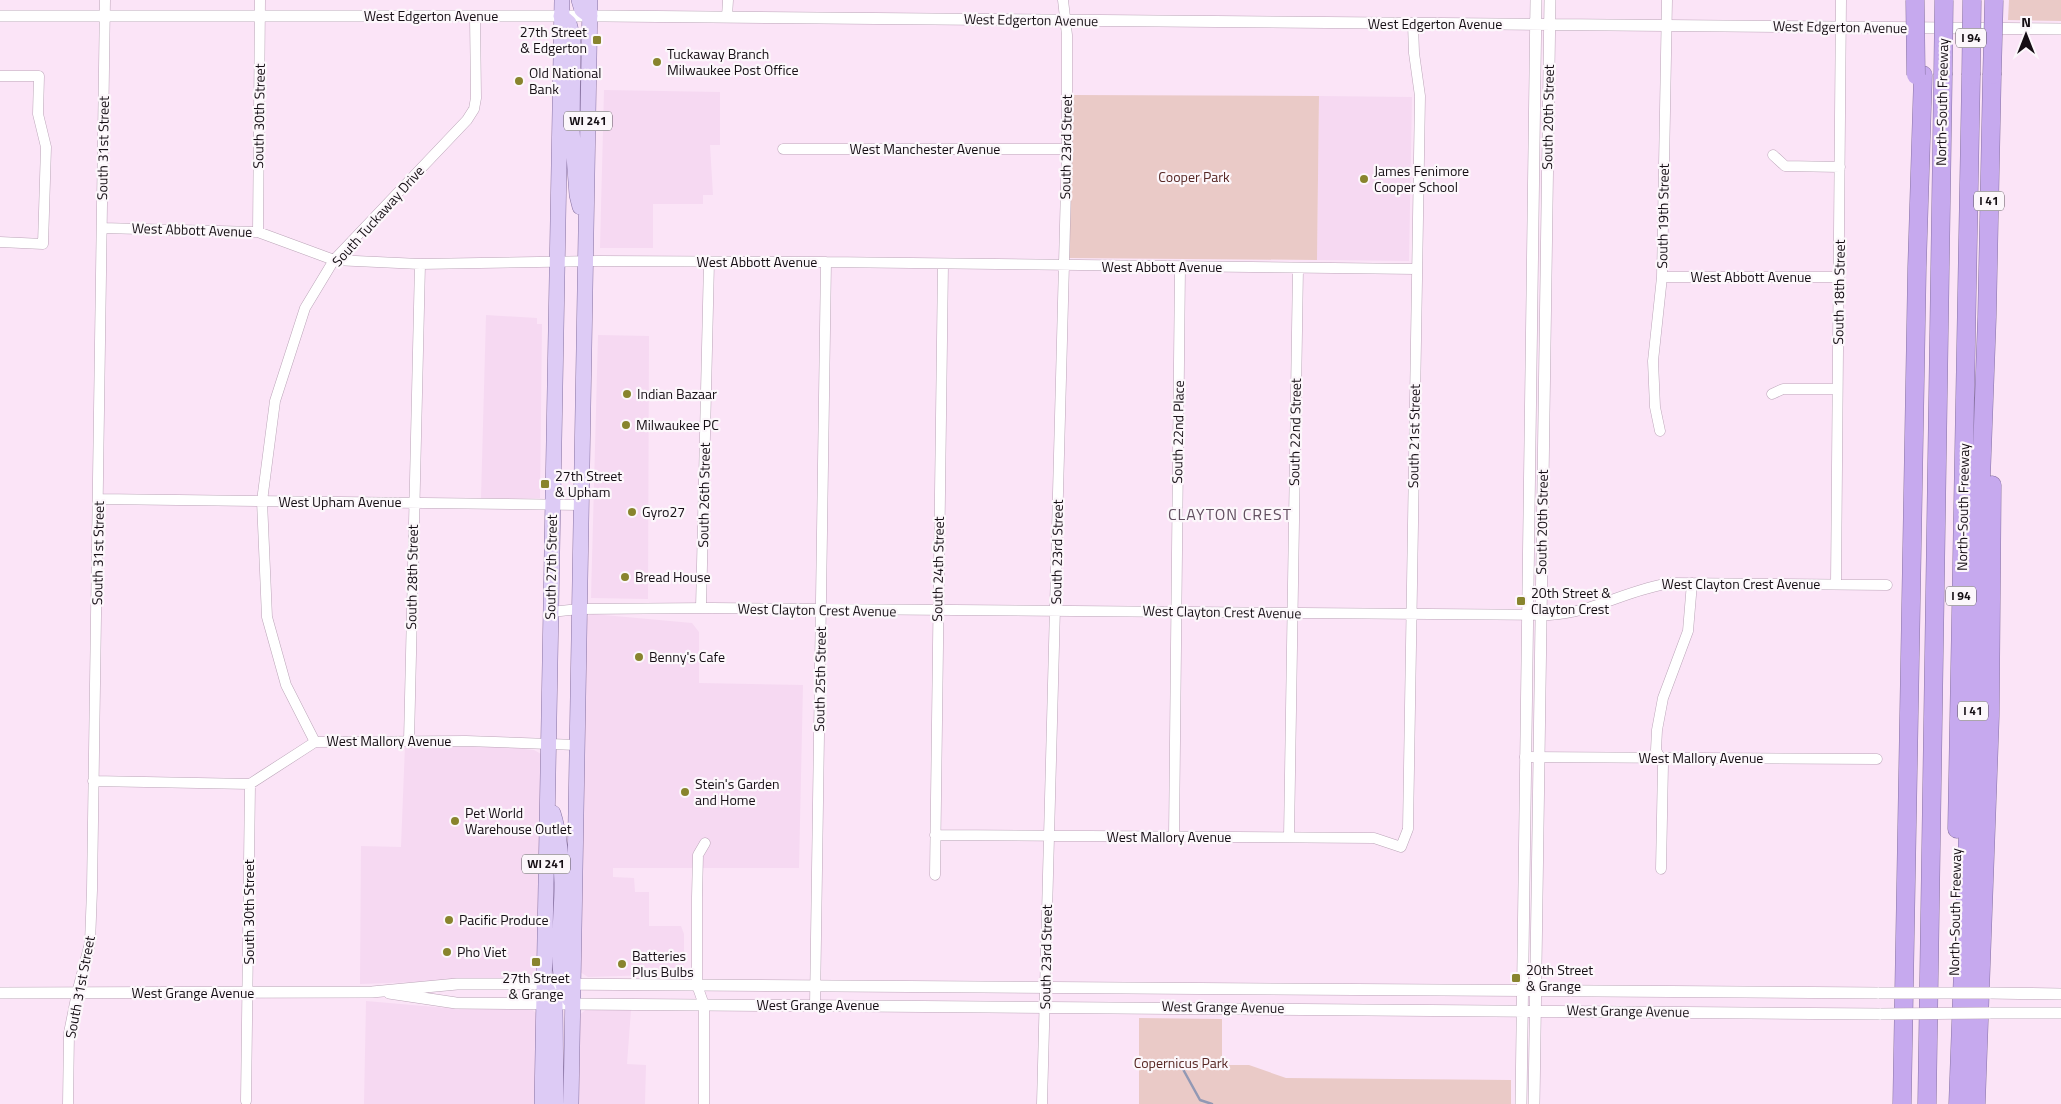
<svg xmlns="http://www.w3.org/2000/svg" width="2061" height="1104" font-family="'Titillium Web',sans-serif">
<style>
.built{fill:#f6d9f2}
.green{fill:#eacac7}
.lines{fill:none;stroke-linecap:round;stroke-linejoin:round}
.stream{stroke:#9298b4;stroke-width:2.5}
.minor-casing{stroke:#bba5b8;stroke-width:11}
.tertiary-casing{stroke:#bba5b8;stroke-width:12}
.primary-casing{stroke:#8873a2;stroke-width:16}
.motorway-casing{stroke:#8873a2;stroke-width:19}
.minor{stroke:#fff;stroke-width:10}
.tertiary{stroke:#fff;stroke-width:11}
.primary{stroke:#ddcbf5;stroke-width:15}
.motorway{stroke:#c6a9ee;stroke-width:18}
.tertiary-bridge-casing{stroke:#bba5b8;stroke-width:12;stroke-linecap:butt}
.motorway-bridge-casing{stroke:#8873a2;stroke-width:19;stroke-linecap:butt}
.tertiary-bridge{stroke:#fff;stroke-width:11}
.motorway-bridge{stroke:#c6a9ee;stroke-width:18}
.poi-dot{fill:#88842d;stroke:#fcf7fb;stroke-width:2}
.labels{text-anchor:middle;stroke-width:4.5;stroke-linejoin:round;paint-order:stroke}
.shield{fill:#fcf7fb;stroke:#5b555a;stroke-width:1}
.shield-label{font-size:12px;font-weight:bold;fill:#160f15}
.street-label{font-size:14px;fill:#160f15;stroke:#fcf7fb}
.poi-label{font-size:14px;fill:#160f15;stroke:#fcf7fb;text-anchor:start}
.park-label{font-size:14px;fill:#572724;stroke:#fcf7fb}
.quarter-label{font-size:16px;letter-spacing:1px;fill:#624f60;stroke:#fcf7fb}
</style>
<rect width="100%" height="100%" fill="#fbe4f7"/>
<!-- built -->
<path class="built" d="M604,90l116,2v53h-10l3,50h-10v9h-50v44h-53z
M1319,96l93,1 -3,164 -92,-1z
M486,315l51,3v6h5l-2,174h-59z
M598,335l51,1 -1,263 -57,-1z
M593,614l99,9 7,9v51l104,2 -4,183h-186v9l21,1 1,14h14v34h32l3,8v40l-96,3 -8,-5 6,-350 3,-7z
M405,745l90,1 39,4 7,4 -4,221 -2,3 -175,6 1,-138 40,1z
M366,1001l81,7 85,1 4,4v91h-172z
M587,1009l44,1 -4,54 19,1 -1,39h-68l2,-89z"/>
<!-- green -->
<path class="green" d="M2009,0h52v21l-53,-1z
M1072,95l247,1 -2,164 -248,-2z
M1139,1018l83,1v46h27l37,13 225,2v24h-372z"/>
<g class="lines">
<!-- stream -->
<path class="stream" d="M1179,1062l21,38 12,4"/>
<!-- minor casing -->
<g class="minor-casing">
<path id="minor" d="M727,17l1,-17
M0,76h39l-1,38 8,33 -3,97 -43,-2
M783,149h284
M1773,155l12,11 55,1
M102,228l156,4 76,28 86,4 178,-3 228,1 590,7
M258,232l2,-232
M1662,277h177
M1772,394l11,-5h54
M1660,431l-5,-24 -2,-46 9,-84 5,-277
M99,499l482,6
M1836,584l5,-584
M701,608l8,-346
M551,612l28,-3 133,-1 837,7c44,-2 79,-26 122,-32l216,2
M409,741l11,-477
M315,742l-29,-57 -19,-68 -5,-116 13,-100 30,-93 29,-48 133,-140 7,-11 2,-11 -1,-82
M1525,757l352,2
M93,781l157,3 65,-42 151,-1 111,4
M935,835l439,3 27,9 7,-18 12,-733 -6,-43 -1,-29
M1174,837l6,-570
M1289,837l9,-569
M1661,869l2,-105 -7,-14 1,-20 6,-32 25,-67 4,-48
M935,875l8,-611
M815,1005l11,-743
M246,1101l4,-317
M68,1104l1,-71 8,-40 13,-50 2,-53 13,-890
M704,1104v-99l-7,-20v-88l1,-42 7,-12
M1042,1104l25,-955v-114l-4,-35"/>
</g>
<!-- tertiary casing -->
<g class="tertiary-casing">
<path id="tertiary" d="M0,16h605l1456,13
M0,993l372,-1 85,-8h87l1335,9
M389,993l67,10 1425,11
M1989,993l72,1
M1989,1013h72
M1521,1104l15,-1104
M1534,1104l16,-1104"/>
</g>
<!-- primary casing -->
<g class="primary-casing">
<path id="primary" d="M579,0l3,10 8,6
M561,16l8,7 4,16 -1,91 5,65 3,12
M553,813c7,22 8,47 9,69 1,31 -10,95 8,118
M544,984l11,19 1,101
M542,1104l20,-1104
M571,1104l19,-1104"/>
</g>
<!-- motorway casing -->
<g class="motorway-casing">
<path id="motorway" d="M1957,829l14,-754
M1902,1104l15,-837 6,-192
M1927,1104l16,-1029
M1958,1104l29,-787 5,-242
M1976,1104l14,-388 2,-231"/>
</g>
<!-- minor -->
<use href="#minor" class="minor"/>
<!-- tertiary -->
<use href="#tertiary" class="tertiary"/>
<!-- primary -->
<use href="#primary" class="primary"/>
<!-- motorway -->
<use href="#motorway" class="motorway"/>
<!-- tertiary-bridge casing -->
<g class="tertiary-bridge-casing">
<path id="tertiary-bridge" d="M1879,993h110
M1881,1014l108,-1"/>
</g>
<!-- motorway-bridge casing -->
<g class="motorway-bridge-casing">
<path id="motorway-bridge" d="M1915,0l1,75
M1943,75l1,-75
M1971,75l1,-75
M1992,75l2,-75"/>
</g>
<!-- tertiary-bridge -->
<use href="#tertiary-bridge" class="tertiary-bridge"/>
<!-- motorway-bridge -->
<use href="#motorway-bridge" class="motorway-bridge"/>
</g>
<!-- markers -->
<g class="poi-dot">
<rect x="592" y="35" width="10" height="10" rx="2.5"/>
<circle cx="657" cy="62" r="5"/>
<circle cx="519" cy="81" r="5"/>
<circle cx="1364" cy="179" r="5"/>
<circle cx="627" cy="394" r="5"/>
<circle cx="626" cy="425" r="5"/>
<rect x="540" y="479" width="10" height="10" rx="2.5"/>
<circle cx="632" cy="512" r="5"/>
<circle cx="625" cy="577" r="5"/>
<rect x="1516" y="596" width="10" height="10" rx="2.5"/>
<circle cx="639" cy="657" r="5"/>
<circle cx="685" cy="792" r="5"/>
<circle cx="455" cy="821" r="5"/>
<circle cx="449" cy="920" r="5"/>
<circle cx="447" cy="952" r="5"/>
<rect x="531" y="957" width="10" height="10" rx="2.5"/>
<circle cx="622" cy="964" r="5"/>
<rect x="1511" y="973" width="10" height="10" rx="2.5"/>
</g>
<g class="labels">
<!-- shield labels -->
<g class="shield">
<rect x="1956" y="28.5" width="30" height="19" rx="4"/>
<rect x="564" y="111.5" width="48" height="19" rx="4"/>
<rect x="1974" y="191.5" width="30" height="19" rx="4"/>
<rect x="1946" y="586.5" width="30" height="19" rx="4"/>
<rect x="1958" y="701.5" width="30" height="19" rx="4"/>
<rect x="522" y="854.5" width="48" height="19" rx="4"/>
</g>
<g class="shield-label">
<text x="1971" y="42">I 94</text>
<text x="588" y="125">WI 241</text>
<text x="1989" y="205">I 41</text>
<text x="1961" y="600">I 94</text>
<text x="1973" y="715">I 41</text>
<text x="546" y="868">WI 241</text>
</g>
<!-- street labels -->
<g class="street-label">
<text x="431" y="21">West Edgerton Avenue</text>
<text transform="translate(1031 20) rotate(1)" y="5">West Edgerton Avenue</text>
<text x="1435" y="29">West Edgerton Avenue</text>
<text transform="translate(1840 27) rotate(1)" y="5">West Edgerton Avenue</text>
<text transform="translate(1942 102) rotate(-89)" y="5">North-South Freeway</text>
<text transform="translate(259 116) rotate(-89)" y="5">South 30th Street</text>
<text transform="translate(1548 117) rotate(-89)" y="5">South 20th Street</text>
<text transform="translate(1066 147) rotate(-89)" y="5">South 23rd Street</text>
<text transform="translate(103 148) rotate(-89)" y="5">South 31st Street</text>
<text x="925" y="154">West Manchester Avenue</text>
<text transform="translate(378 216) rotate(-48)" y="5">South Tuckaway Drive</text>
<text transform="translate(1663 216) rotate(-89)" y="5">South 19th Street</text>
<text transform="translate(192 230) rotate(2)" y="5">West Abbott Avenue</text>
<text x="757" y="267">West Abbott Avenue</text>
<text x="1162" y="272">West Abbott Avenue</text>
<text x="1751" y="282">West Abbott Avenue</text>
<text transform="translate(1839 292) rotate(-89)" y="5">South 18th Street</text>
<text transform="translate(1178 432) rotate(-89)" y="5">South 22nd Place</text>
<text transform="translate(1295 432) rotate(-89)" y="5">South 22nd Street</text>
<text transform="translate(1414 436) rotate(-89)" y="5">South 21st Street</text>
<text transform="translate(704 495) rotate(-89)" y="5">South 26th Street</text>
<text x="340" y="507">West Upham Avenue</text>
<text transform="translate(1963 507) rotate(-89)" y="5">North-South Freeway</text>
<text transform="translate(1542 522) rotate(-89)" y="5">South 20th Street</text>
<text transform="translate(1057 552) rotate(-89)" y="5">South 23rd Street</text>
<text transform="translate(98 553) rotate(-89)" y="5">South 31st Street</text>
<text transform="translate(551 567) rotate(-89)" y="5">South 27th Street</text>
<text transform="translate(938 569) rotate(-89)" y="5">South 24th Street</text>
<text transform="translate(412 577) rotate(-89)" y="5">South 28th Street</text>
<text x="1741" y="589">West Clayton Crest Avenue</text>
<text transform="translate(817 610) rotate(1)" y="5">West Clayton Crest Avenue</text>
<text transform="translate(1222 612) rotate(1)" y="5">West Clayton Crest Avenue</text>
<text transform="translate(820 679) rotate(-89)" y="5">South 25th Street</text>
<text x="389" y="746">West Mallory Avenue</text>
<text x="1701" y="763">West Mallory Avenue</text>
<text x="1169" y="842">West Mallory Avenue</text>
<text transform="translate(249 912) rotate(-90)" y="5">South 30th Street</text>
<text transform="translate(1955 912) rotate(-89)" y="5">North-South Freeway</text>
<text transform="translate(1046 957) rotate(-89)" y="5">South 23rd Street</text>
<text transform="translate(80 987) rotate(-79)" y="5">South 31st Street</text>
<text x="193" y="998">West Grange Avenue</text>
<text x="818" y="1010">West Grange Avenue</text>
<text transform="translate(1223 1007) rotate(1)" y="5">West Grange Avenue</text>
<text transform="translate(1628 1011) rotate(1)" y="5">West Grange Avenue</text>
</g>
<!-- poi labels -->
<g class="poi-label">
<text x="587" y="37" text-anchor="end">27th Street<tspan x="587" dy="16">&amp; Edgerton</tspan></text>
<text x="667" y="59">Tuckaway Branch<tspan x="667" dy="16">Milwaukee Post Office</tspan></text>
<text x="529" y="78">Old National<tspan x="529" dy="16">Bank</tspan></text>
<text x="1374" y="176">James Fenimore<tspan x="1374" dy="16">Cooper School</tspan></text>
<text x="637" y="399">Indian Bazaar</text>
<text x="636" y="430">Milwaukee PC</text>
<text x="555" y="481">27th Street<tspan x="555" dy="16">&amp; Upham</tspan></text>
<text x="642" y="517">Gyro27</text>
<text x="635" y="582">Bread House</text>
<text x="1531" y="598">20th Street &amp;<tspan x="1531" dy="16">Clayton Crest</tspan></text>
<text x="649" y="662">Benny's Cafe</text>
<text x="695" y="789">Stein's Garden<tspan x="695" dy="16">and Home</tspan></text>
<text x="465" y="818">Pet World<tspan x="465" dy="16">Warehouse Outlet</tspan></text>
<text x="459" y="925">Pacific Produce</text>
<text x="457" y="957">Pho Viet</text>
<text x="632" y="961">Batteries<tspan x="632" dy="16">Plus Bulbs</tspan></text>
<text x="1526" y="975">20th Street<tspan x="1526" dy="16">&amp; Grange</tspan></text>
<text x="536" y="983" text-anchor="middle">27th Street<tspan x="536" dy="16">&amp; Grange</tspan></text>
</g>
<!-- park labels -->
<g class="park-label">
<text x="1194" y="182">Cooper Park</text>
<text x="1181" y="1068">Copernicus Park</text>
</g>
<!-- quarter labels -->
<g class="quarter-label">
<text x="1230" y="520">CLAYTON CREST</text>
</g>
</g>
<!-- north arrow -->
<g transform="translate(2026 35)" stroke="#fcf7fb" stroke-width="4" paint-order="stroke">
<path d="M0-4L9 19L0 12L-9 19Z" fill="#160f15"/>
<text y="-8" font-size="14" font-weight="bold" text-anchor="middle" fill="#160f15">N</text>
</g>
</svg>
